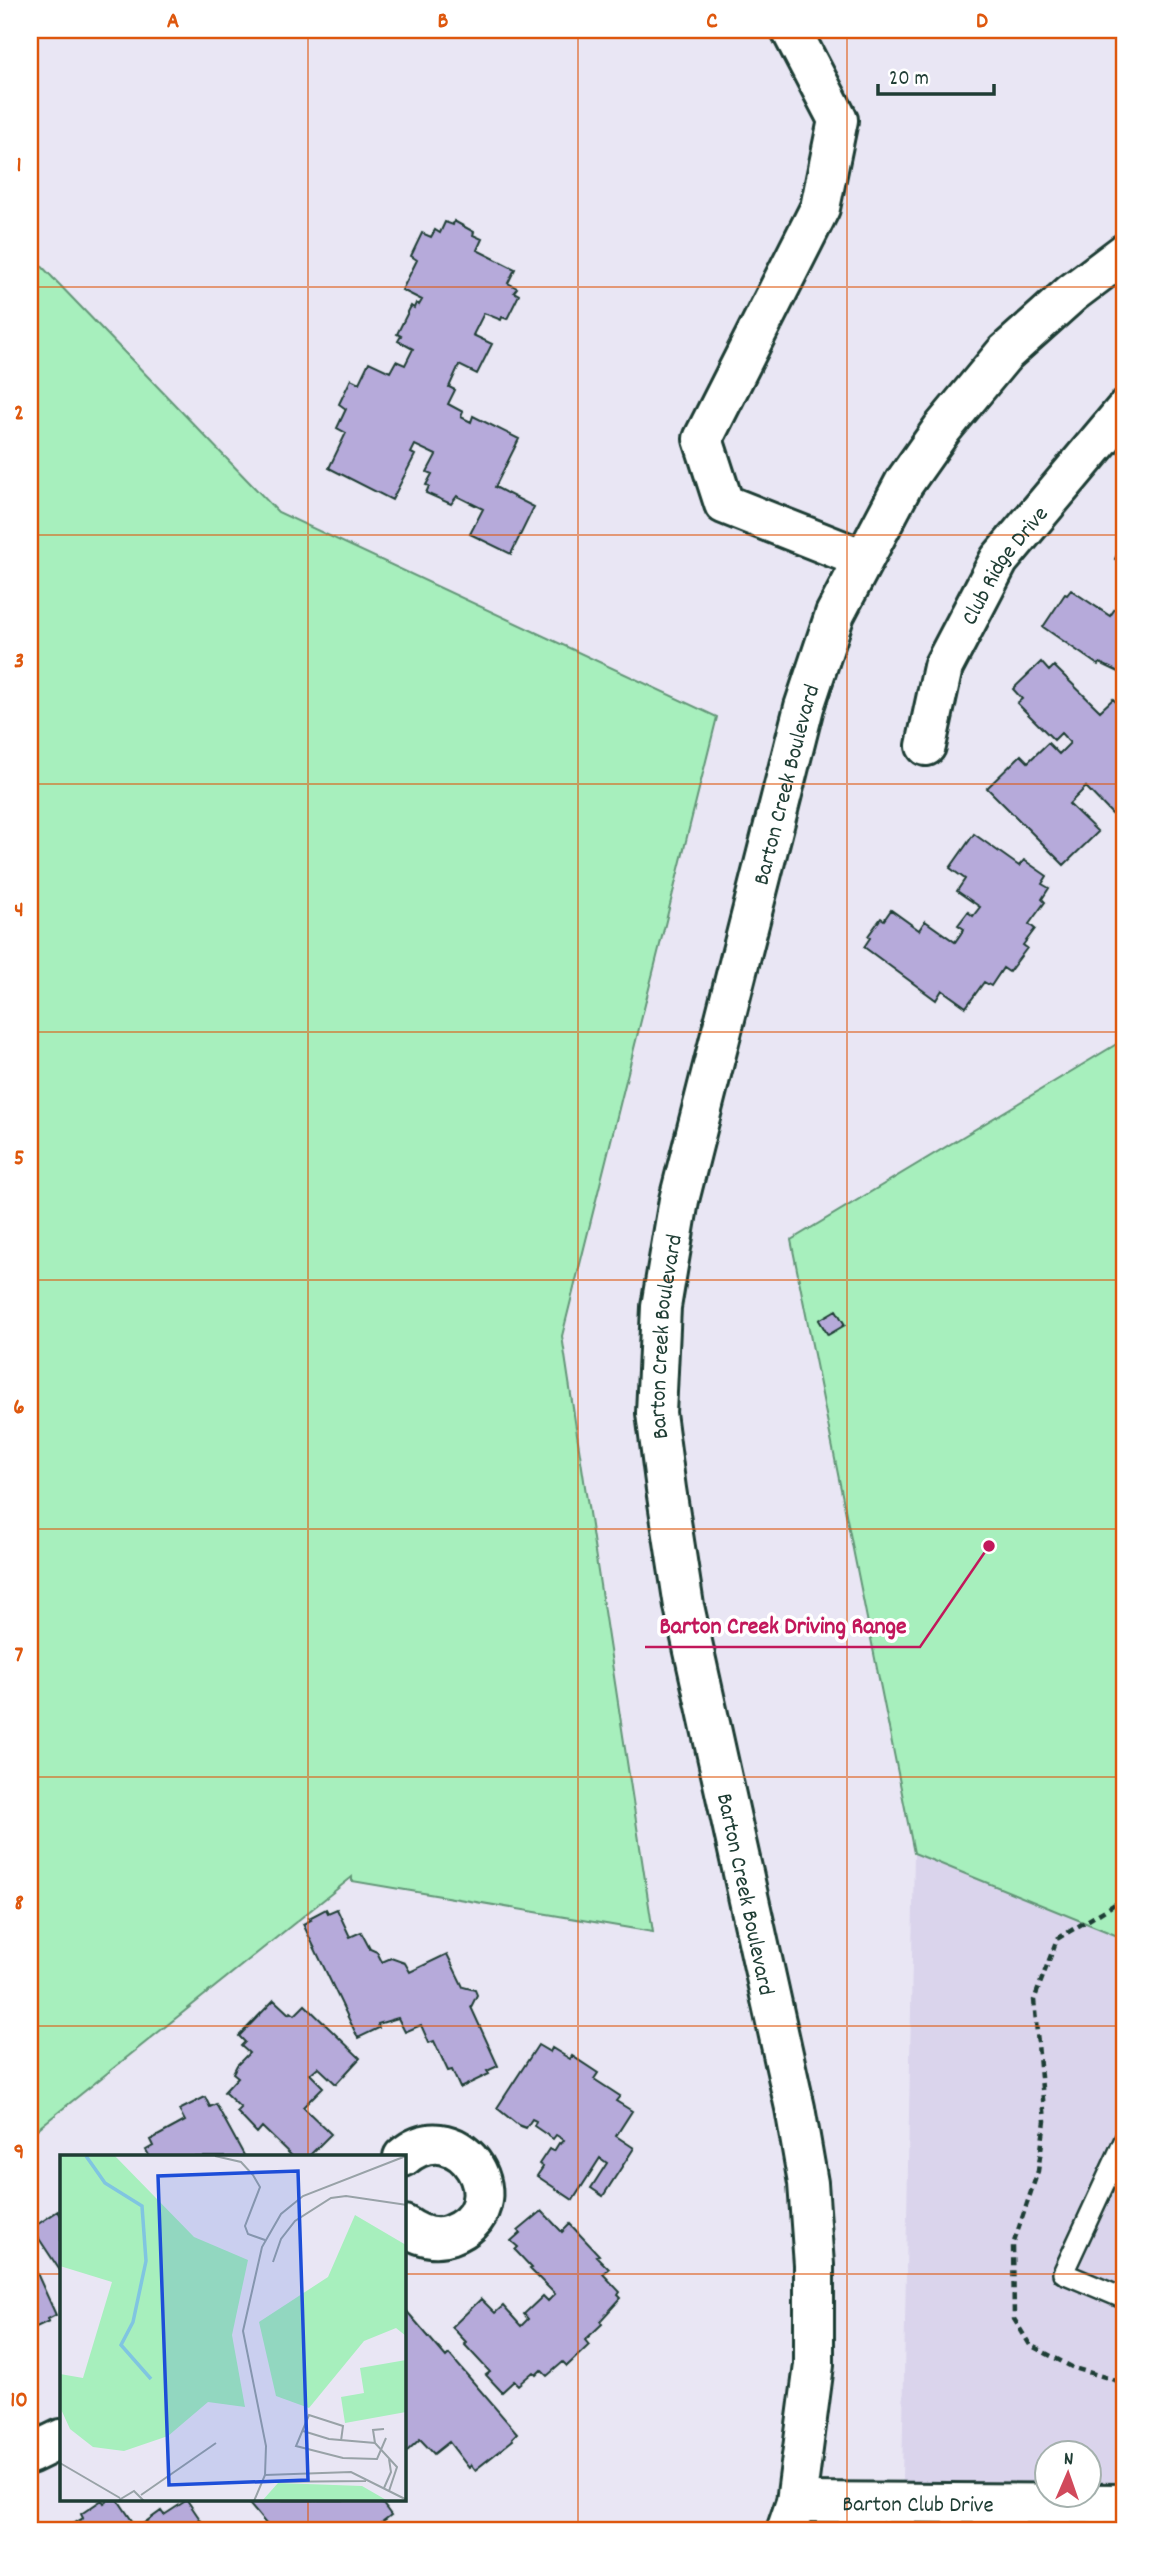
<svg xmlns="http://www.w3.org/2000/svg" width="1155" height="2561" font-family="Dekko,sans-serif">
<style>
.built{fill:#dad4ec;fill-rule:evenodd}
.green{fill:#a7efbd;stroke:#639678;stroke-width:2}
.building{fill:#b6aada;stroke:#1f3d34;stroke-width:2}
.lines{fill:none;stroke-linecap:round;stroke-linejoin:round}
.lane-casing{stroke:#1f3d34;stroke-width:24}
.street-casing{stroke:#1f3d34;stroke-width:44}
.secondary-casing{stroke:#1f3d34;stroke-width:44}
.path{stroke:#1f3d34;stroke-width:4.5;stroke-dasharray:7 5;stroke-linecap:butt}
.lane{stroke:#fff;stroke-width:19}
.street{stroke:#fff;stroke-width:38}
.secondary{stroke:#fff;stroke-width:38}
.grid{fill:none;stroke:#de580e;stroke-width:2;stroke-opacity:0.55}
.labels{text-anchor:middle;stroke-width:7;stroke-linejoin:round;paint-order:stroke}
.street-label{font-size:23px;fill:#1f3d34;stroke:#fff}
.inset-river{fill:none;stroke:#80c5e1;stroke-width:3.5}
.inset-road{fill:none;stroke:#98a2a7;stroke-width:2}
.view{fill:#1d4ed8;fill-opacity:0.15;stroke:#1d4ed8;stroke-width:3.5}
.inset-edge{fill:none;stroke:#1f3d34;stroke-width:3.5}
.leader{fill:none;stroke:#c2185b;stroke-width:2.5}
.callout-dot{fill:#c2185b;stroke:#fff;stroke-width:2.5}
.callout-label{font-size:24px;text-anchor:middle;font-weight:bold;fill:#c2185b;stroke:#fff;stroke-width:7;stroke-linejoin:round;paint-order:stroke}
.neatline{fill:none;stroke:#de580e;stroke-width:2.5}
.grid-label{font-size:23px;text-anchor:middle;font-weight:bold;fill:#de580e}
</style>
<rect width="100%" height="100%" fill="#e9e6f4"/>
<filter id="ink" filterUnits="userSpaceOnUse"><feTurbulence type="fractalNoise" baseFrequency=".0143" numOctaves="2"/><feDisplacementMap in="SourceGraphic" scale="14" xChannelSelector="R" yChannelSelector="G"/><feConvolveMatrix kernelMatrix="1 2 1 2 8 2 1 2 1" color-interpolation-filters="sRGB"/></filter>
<g filter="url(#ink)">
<!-- built -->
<path class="built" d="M914,1853l211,86v592h-224zM1046,2452h42v42h-42z"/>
<!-- green -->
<path class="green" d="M30,254l248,258 439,205 -155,619 91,596 -301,-51v-4l-322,258z
M1125,1039v900l-211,-86 -123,-613z"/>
<!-- building -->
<path class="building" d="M454,221l20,11 -1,3 9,4 -5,11 38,19 -7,14 9,5 -3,4 5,3 -12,24 -5,-2 -1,3 -17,-7 -11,22 19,9 -15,30 -18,-9 -10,22 6,3 -7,14 15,8 -2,5 10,5 2,-6 46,23 -24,48 39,20 -23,47 -41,-20 13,-25 -26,-13 -6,8 -25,-11 3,-7 -3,-1 6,-11 -5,-2 9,-17 -21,-10 -4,8 4,2 -23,45 -63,-32 17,-35 -9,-5 9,-19 -7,-5 12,-25 8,4 10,-21 21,10 6,-11 9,4 8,-16 -15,-8 3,-5 -4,-2 14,-28 3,2 2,-5 3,2 3,-5 -20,-10 15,-30 -6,-4 11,-23 9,4 4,-7 5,3 5,-11 8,3z
M1125,539v27l-10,-7z
M1071,590l39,26 15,-22v81l-25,-12 -2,2 -55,-38 22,-33 2,1z
M1041,662l8,9 5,-5 46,45 13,-12 12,12v91l-13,12 -26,-27 -17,17 29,28 -34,33 -77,-77 34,-33 7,7 20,-19 11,11 11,-11 -9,-10 -7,7 -37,-37 5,-4 -9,-10z
M974,834l45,32 5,-6 23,16 -5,8 7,4 -7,11 3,3 -16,22 6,5 -12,16 4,3 -18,24 -6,-4 -12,18 -7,-4 -18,25 -24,-17 -6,10 -72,-53 6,-9 -2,-2 13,-18 3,2 7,-10 28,20 6,-9 30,21 9,-13 -6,-4 10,-13 5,4 7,-9 -23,-16 8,-12 -15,-11z
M836,1310l9,15 -17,10 -9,-15z
M326,1909l2,4 9,-4 13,28 11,-5 9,17 7,3 5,10 9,-4 14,5 5,9 37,-18 16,33 12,3 2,5 -6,12 27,59 -11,5 2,3 -29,14 -8,-18 -4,1 -14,-30 -5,2 -8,-18 -16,7 -7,-14 -20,6 1,4 -21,10 -55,-114 8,-4 -2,-2z
M274,2000l15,14 2,-2 4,3 10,-10 55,53 -24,26 -18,-17 -8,7 13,13 -20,20 28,27 -23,23h-15l-31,-30 -5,6 -20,-21 4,-4 -17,-16 14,-15 -5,-4 4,-8 12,-12 -8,-7 4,-4 -6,-6z
M538,2045l12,7 2,-4 18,11 2,-3 26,17 -4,6 26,17 -4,5 16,10 -16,25 18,12 -31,48 -12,-8 16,-25 -7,-5 -27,42 -36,-24 6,-9 -4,-3 10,-15 5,2 5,-8 2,1 3,-4 -8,-5 -3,4 -19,-13 2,-5 -4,-2 -6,9 -8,-3 -21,-17z
M205,2097l5,10 6,-3 29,53h-95l-4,-7 7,-4 -3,-6 35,-19 -6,-11z
M58,2211l3,5v56l-29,-44z
M542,2211l20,21 8,-8 29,31 -3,1 13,13 -6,5 17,18 -2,3 3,3 -21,23 2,3 -17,16 4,5 -22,21 -4,-4 -16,14 -6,-6 -5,5 -3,-3 -15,13 -4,-4 -12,11 -16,-17 4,-3 -26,-28 2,-2 -14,-15 29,-28 14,14 8,-7 18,20 7,-7 -4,-5 19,-18 5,5 7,-7 -25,-25 2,-1 -17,-18 3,-3 -7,-6 9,-8 -2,-2z
M30,2258l26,57 -8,4 1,2 -19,9z
M404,2308l42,49 3,-3 68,79 -5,5 1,2 -38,30 -4,-5 -2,3 -20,-26 -15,12 -14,-15 -14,13 -2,-2z
M102,2500l2,3 4,-3h10l19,28 24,-17 3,4 23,-15 21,31h-130l-5,-7 10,-6 -2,-4z
M257,2500h123l11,15 -21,16h-98l-22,-26z"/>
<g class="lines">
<!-- lane casing -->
<g class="lane-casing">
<path id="lane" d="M1125,2139l-62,134 62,26"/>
</g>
<!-- street casing -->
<g class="street-casing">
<g id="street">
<path d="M791,30l47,90 -18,88 -117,231 21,65 139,55"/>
<path id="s1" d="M926,746l17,-79 56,-107 126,-150"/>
<path d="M403,2157c57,-49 119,51 47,78 -17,6 -32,0 -46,-10"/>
<path d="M30,2454l31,-15"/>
<path id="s2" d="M796,2502l329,2"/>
</g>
</g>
<!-- secondary casing -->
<g class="secondary-casing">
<g id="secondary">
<path id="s3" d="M786,2531l10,-29 18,-137v-100l-6,-82 -13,-75 -111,-502 -18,-117 -10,-76 5,-106 18,-107 125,-493 31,-93 69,-131 38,-54 63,-76 67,-60 53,-40"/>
</g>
</g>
<!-- path -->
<path class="path" d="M1125,1898l-68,41 -23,61 11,121 -7,50 -25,74 1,74 16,26 44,23 51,15"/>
<!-- lane -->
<use href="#lane" class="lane"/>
<!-- street -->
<use href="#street" class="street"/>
<!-- secondary -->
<use href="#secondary" class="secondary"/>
</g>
</g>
<!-- grid -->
<path class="grid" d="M308,30v2127M578,30v2501M847,30v2501M30,287h1095M30,535h1095M30,784h1095M30,1032h1095M30,1280h1095M30,1529h1095M30,1777h1095M30,2026h1095M30,2274h31M404,2274h721M308,2500v31"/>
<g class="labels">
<!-- street labels -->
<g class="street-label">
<text dy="8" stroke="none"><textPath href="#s1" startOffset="200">Club Ridge Drive</textPath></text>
<text dy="8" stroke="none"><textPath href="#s3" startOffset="1780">Barton Creek Boulevard</textPath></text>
<text dy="8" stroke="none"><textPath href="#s3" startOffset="1213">Barton Creek Boulevard</textPath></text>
<text transform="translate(747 1894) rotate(78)" y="8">Barton Creek Boulevard</text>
<text dy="8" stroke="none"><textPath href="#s2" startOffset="122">Barton Club Drive</textPath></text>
</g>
</g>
<!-- overview -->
<g transform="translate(60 2155)">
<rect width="346" height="346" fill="#e9e6f4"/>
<path d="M0,1h55l79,81 54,23 -16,75 13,72 -37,-5 -40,34 -44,15 -31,-4 -23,-18 -10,-22v-33l23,4 29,-96 -52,-16zM295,60l51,30v91l-10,-8 -32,13 -55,67 -33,-12 -17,-74 69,-45zM346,205v52l-61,11 -4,-26 23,-4 -4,-25zM218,328l84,3 26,15h-126z" fill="#a7efbd"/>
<path class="inset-river" d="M26,1l19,27 37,23 4,55 -13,61 -12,23 30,34"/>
<path class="inset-road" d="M155,1l26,6 12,13 7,12 -15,39 3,8 17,6M213,107l8,-23 14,-18 36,-23 15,-2 61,9M243,276l26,8 46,4 22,24 -8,24M281,286l2,-15 -34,-11 -13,31 47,12 34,1 9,-21M315,288l-2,-13 11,-1M0,308l60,35M205,320l86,-3 56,28M203,327l103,-1M324,333l7,-16 -2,-13M81,340l75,-52M59,345l15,-9 10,10M194,346l11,-26 1,-29 -23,-115 19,-84 19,-33 22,-18 103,-40"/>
<path class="view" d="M238,16l10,309 -139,5 -11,-309z"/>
<rect width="346" height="346" class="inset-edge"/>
</g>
<!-- callouts -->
<path class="leader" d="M989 1546L920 1647H645"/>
<circle class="callout-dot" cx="989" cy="1546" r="7"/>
<g class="callout-label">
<text x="783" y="1633">Barton Creek Driving Range</text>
</g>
<!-- margin -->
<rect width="1155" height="2561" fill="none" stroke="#fff" stroke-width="77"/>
<!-- north arrow -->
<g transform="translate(1068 2474) rotate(2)"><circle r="33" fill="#ffffff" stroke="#a5b1ae" stroke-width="2"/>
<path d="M0-5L12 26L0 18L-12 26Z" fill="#d1495b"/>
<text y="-10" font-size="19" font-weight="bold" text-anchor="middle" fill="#1f3d34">N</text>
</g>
<!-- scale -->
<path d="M878 84v10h116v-10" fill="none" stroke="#1f3d34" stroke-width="3.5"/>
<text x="889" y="84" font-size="21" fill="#1f3d34" stroke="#ffffff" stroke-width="5" paint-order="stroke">20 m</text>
<rect x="38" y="38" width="1078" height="2484" class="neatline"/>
<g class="grid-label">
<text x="173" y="27">A</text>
<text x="443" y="27">B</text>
<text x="712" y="27">C</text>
<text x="982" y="27">D</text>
<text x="19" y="171">1</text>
<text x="19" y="419">2</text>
<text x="19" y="667">3</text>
<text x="19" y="916">4</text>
<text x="19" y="1164">5</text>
<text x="19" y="1413">6</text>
<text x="19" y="1661">7</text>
<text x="19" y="1909">8</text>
<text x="19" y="2158">9</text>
<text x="19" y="2406">10</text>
</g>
</svg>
